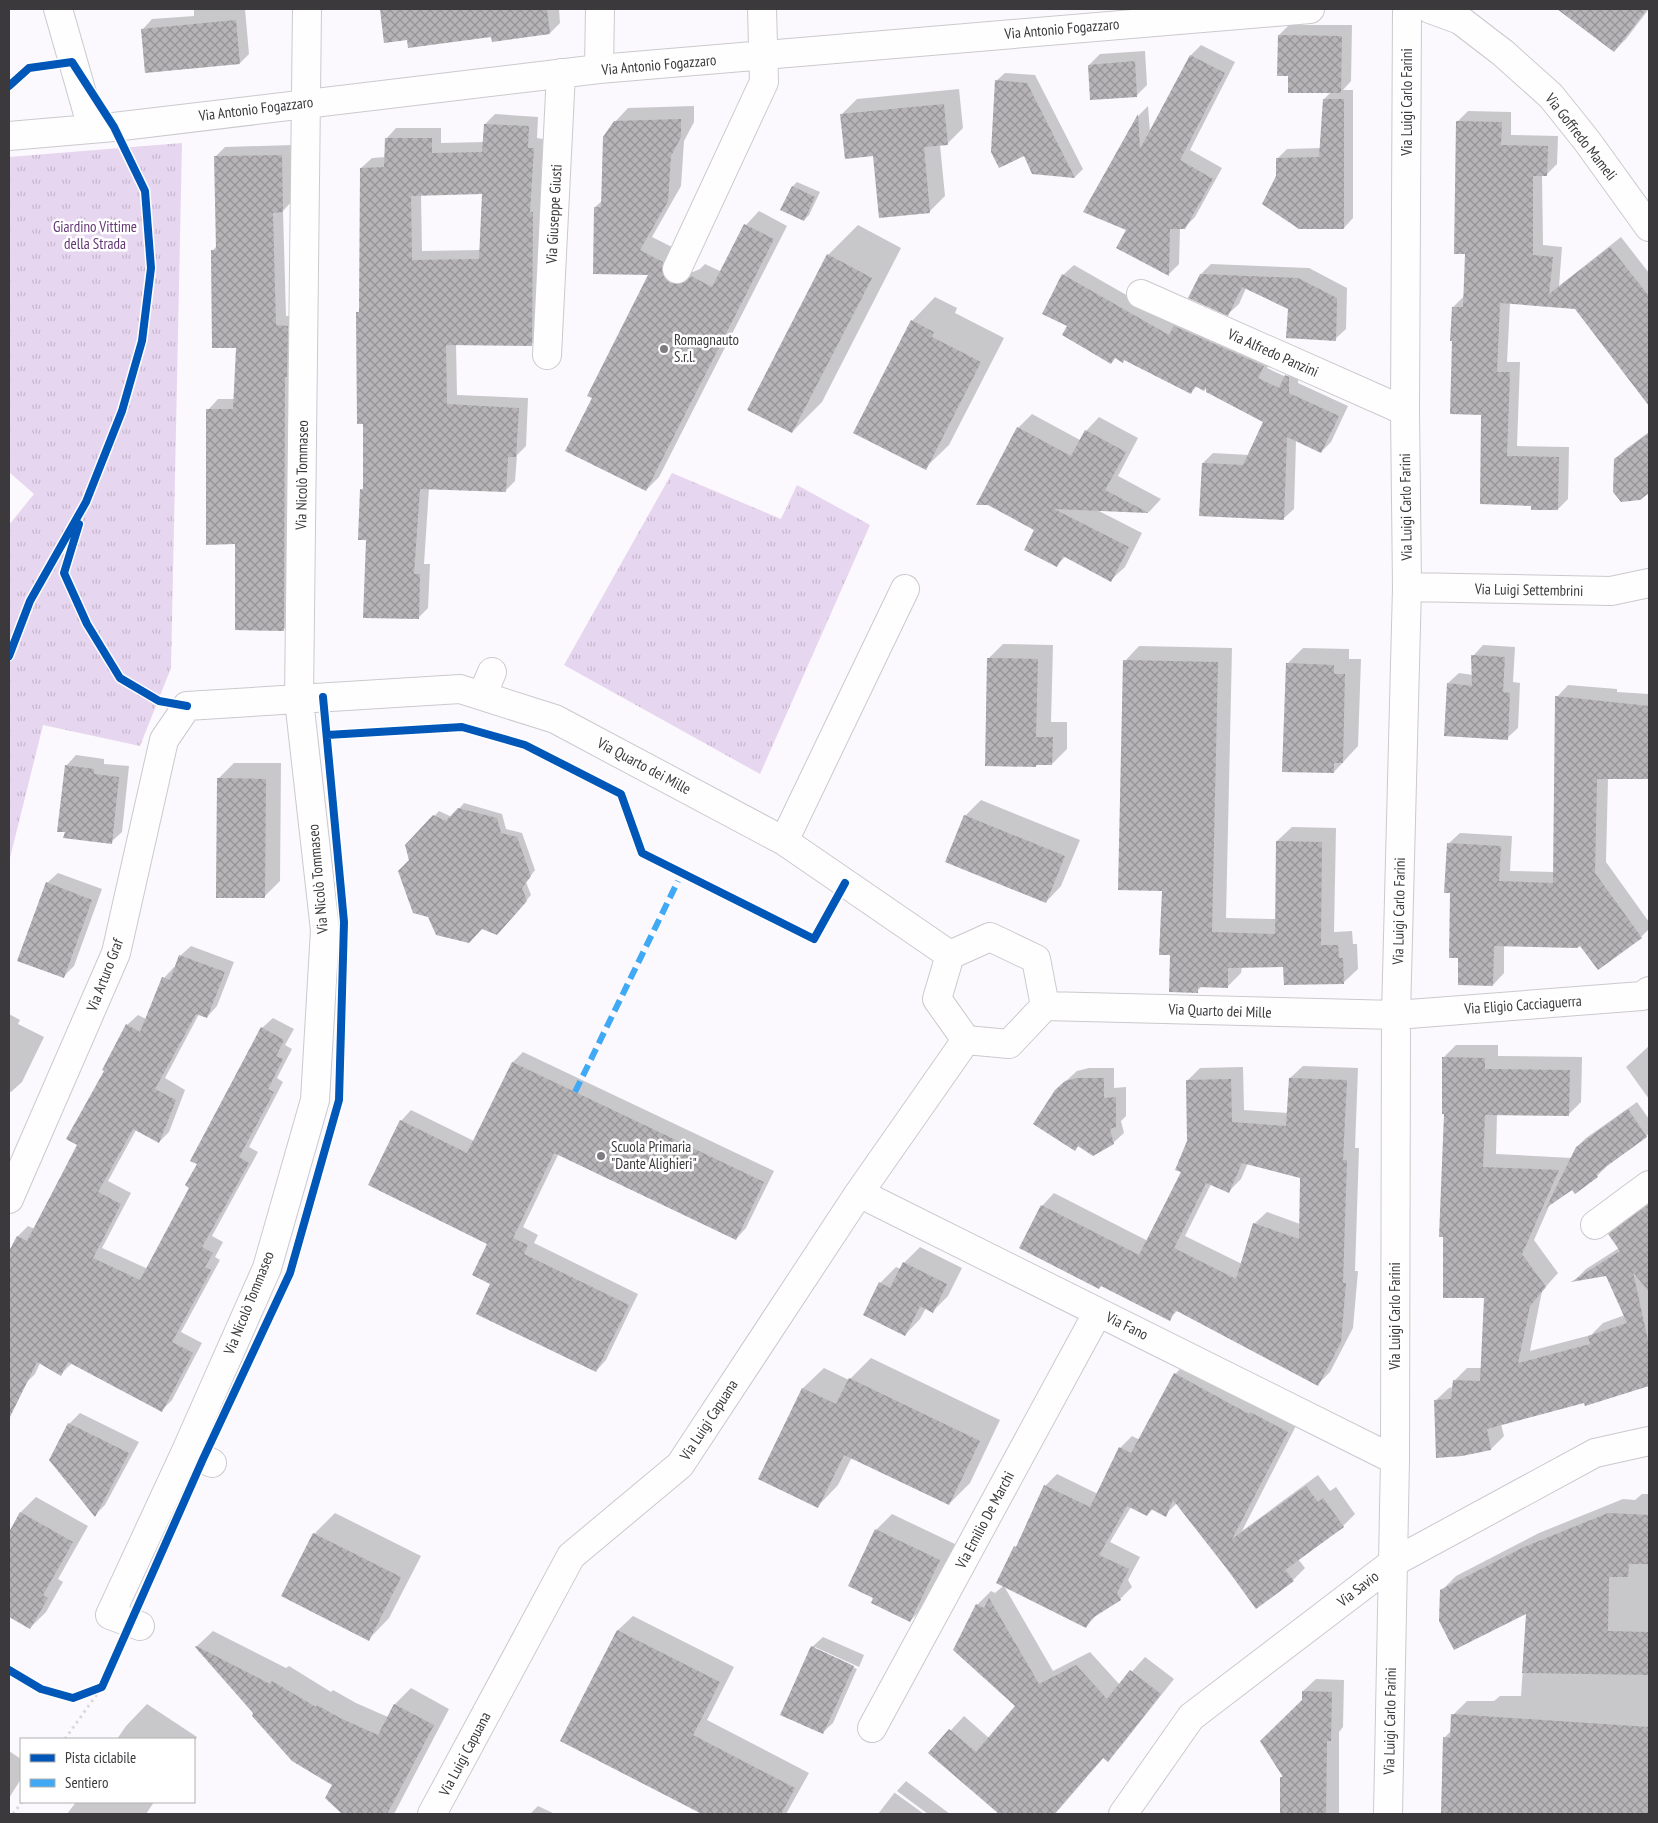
<svg xmlns="http://www.w3.org/2000/svg" width="1658" height="1823" font-family="'PT Sans Narrow',sans-serif">
<style>
.park{fill:url(#park-tufts)}
.shadow{fill:#0003;fill-rule:evenodd}
.building{fill:url(#building-cross-hatch);fill-rule:evenodd}
.lines{fill:none;stroke-linecap:round;stroke-linejoin:round}
.minor-casing{stroke:#cbc9cd;stroke-width:30}
.path{stroke:#dad9da;stroke-width:3;stroke-dasharray:2.5 4;stroke-linecap:butt}
.minor{stroke:#fefeff;stroke-width:28}
.quiet{stroke:#3fa9f5;stroke-width:6;stroke-dasharray:12 6;stroke-linecap:butt}
.cycleway-casing{stroke:#fff;stroke-width:11}
.cycleway{stroke:#0057b8;stroke-width:8}
.poi-dot{fill:#7e7c80;stroke:#fff;stroke-width:2}
.labels{text-anchor:middle;stroke-width:5;stroke-linejoin:round;paint-order:stroke}
.street-label{font-size:15px;fill:#3b393c;stroke:#fff}
.park-label{font-size:15px;fill:#643676;stroke:#fff}
.poi-label{font-size:15px;fill:#3b393c;stroke:#fff;text-anchor:start}
</style>
<defs>
<pattern id="park-tufts" width="24" height="20" patternUnits="userSpaceOnUse" patternTransform="scale(1.25)"><rect width="24" height="20" fill="#e7d6ef"/><path d="M3 7l-1-3M5 7V3M7 7l1-3M15 17l-1-3M17 17v-4M19 17l1-3" fill="none" stroke="#c7b8ce"/></pattern>
<pattern id="building-cross-hatch" width="8" height="8" patternUnits="userSpaceOnUse" patternTransform="scale(1.25)"><rect width="8" height="8" fill="#b6b4b7"/><path d="M0 0l8 8M0 8l8-8" fill="none" stroke="#959396"/></pattern>
</defs>
<rect width="100%" height="100%" fill="#fbf9fd"/>
<!-- park -->
<path class="park" d="M182,143l-11,525 -31,78 -97,-21 -34,137v-337l25,-31 -25,-22v-315z
M672,473l109,46 16,-34 73,40 -110,249 -196,-109z"/>
<!-- shadow -->
<path class="shadow" d="M194,9h51l4,45 -9,9 -97,-34 9,-10 42,-3z
M381,9h178l1,14 -10,10 -142,6 -23,3z
M1559,9h90l-23,30 -12,12z
M1289,25h63l-1,56 -8,9h10v128l-9,10 -67,-51 1,-19 9,-9 34,-1 3,-49 7,-7 -42,-17 -10,-40z
M1201,45l34,17 -45,88 32,18 -27,49 -11,11h-4l-1,36 -10,10 -51,-27 10,-18 -43,-18 54,-96 9,-9 2,27 41,-78z
M1145,51l2,34 -11,11 -47,-31 11,-11z
M1005,73l30,2 48,94 -8,8 -43,-5 -36,-91z
M959,89l4,39 -16,16 -7,1 5,51 -16,16 -55,-57 -33,-40 16,-16z
M694,106v16l-10,19 -3,45 -29,51 24,12 7,21 10,2 7,-3 5,-5 17,8 24,-47 13,-14 28,15 -128,251 -13,13 -53,-92 57,-124 -55,-67 8,-7 12,-78 13,-14z
M1468,111l43,1v23l47,1 -1,28 -11,11h-4l1,70 19,2 -3,39 62,-49 28,36v130l-73,-95 -66,-5 -3,59h13l-3,84 52,1 -1,52 -10,10 -26,-4 -49,-91 -30,-107 11,-11 2,-44 -8,-131z
M495,114l43,3 -1,21 6,1 -3,63h3l-2,132 -10,11 -75,-1 1,51 71,3 -2,48 -9,9 -2,26 -10,10 -76,-3 -5,76h6l-2,44 -10,10 -51,-79 -6,-49 3,-3 1,-64 -8,-110 3,-3 1,-142 11,-10 13,-1 1,-18 10,-11h45v15l43,-1 1,-18zM483,193l-2,57 -59,1 -1,-56z
M292,145v56l-9,10 3,105h11l-3,303 -10,10 -48,-86 -28,-133 10,-11h17l2,-52 -24,-97 4,-4 -2,-89 10,-10z
M797,182l23,10 -11,23 -5,5 -11,-34z
M858,225l43,23 -79,154 -30,30 36,-177z
M1211,264l98,4 38,20 -1,41 -11,10 -46,-31 -43,-20 -7,16 -11,10 -27,-40z
M1074,265l103,59 97,31 -7,13 19,9 11,-11 2,1 -1,16 50,23 -17,36 -10,10 -25,-12 -2,69 -11,10 -80,-56 10,-10 36,2 16,-33 -58,-35 -10,-1 -7,7 -65,-34 -9,-2 -5,5 -42,-36 -6,-51z
M935,297l22,11 -2,5 49,25 -55,107 -24,23 -13,-147z
M1032,414l48,26 6,-9 13,-14 39,21 -20,38 43,23 -12,13 -54,-3 47,24 -17,34 -14,13 -45,-24 -9,9 -21,-35 -48,-26 -10,-1 40,-75z
M1649,432v60l-9,6 -25,-38 11,-11z
M1003,644l50,1 -2,77h16v27l-15,15h-14l-2,2 -48,-107z
M1483,645l32,2 -2,35 7,1 -2,45 -11,10 -59,-55 11,-10 14,2v-19z
M1139,646l93,2 -6,270 50,1 1,-78 15,-14 44,1 -2,104 18,-1 1,13h4l1,25 -15,14 -59,-17 -42,1 -1,6 -14,14 -25,-1 -5,5 -26,-37 -8,-64 -38,-229z
M1303,648l46,1v10h12l-3,87 -24,26 -47,-108z
M1568,685l49,4v3l32,2v84h-41l-2,84 43,60v7l-8,8 -60,7 -77,1v28l-11,12 -34,-28 -8,-65 -3,-48 12,-11 52,3 -2,35 44,1 3,-175z
M76,755l28,4v5l25,2 -7,66 -11,10 -45,-11v-65z
M234,763h47l-1,118 -16,16 -46,-118z
M981,800l99,40 -19,46 -15,16 -81,-86z
M464,803l38,11 4,15 16,4 13,37 -9,12 5,13 -29,33 -91,-68 -5,-15 33,-34 13,6z
M58,873l44,16 -28,77 -11,11 -16,-94z
M191,946l43,16 -17,44 -10,11 -8,-3 -34,64 20,12 -16,42 -10,10 -23,-12 -28,51 23,12 -29,55 46,21 43,-82 7,-23 64,-136 11,-10 21,11 -9,16 7,4 -15,29 6,4 -34,65 9,5 -46,84 11,6 -8,15 5,3 -39,72 21,11 -30,57 -10,10 -90,-47 -11,11 -21,-11 -5,11 -10,10 -16,-8v-122l9,-18 10,-10 7,3 44,-84 26,-75 22,-45 11,-10 8,4 18,-41 10,-11 2,1 4,-12z
M9,1014l11,6 -2,4 26,13 -22,45 -11,10 -2,-1z
M1456,1045h42v11l84,1 -1,45 -13,13 -71,-1 -1,40 76,4 5,-11 9,-9 51,-36 12,17v14l-3,3 -41,30 1,1 -9,9 -25,12 -22,16 -16,36 24,33 -16,18 -12,60 61,-16 12,-12 22,-8 -18,-40 -32,5 11,-11 33,-21 -9,-13 13,-13 26,-20v183l-63,20 -1,-3 -84,22 3,12 -13,13 -29,6 -27,-54 14,-13 4,-1 1,-6 13,-13h15l4,-71 -40,-184 -3,-55z
M1649,1046v53l-23,-32z
M523,1052l251,119 -28,57 -10,11 -177,-86 -36,74 15,8 -4,8 104,51 -32,66 -10,11 -104,-88 -3,-40 -88,-122 10,-11 63,31 39,-79z
M1303,1066l55,2 -3,80h4l-4,123h3l-5,57 -23,44 -12,12 -140,-74 -9,9 -127,-113 12,-13 94,48 35,-70 6,-30 -2,-60 13,-13 43,-1 1,43 44,3 2,-35zM1248,1163l54,14 -2,47 -33,-12 -13,12 -12,40 -57,-28 26,-52 18,7 12,-12z
M1089,1068h25v20l12,-1v29l-5,5 3,12 -11,10 -34,2 -4,5 -19,-60 21,-19z
M920,1247l42,21 -14,28 -15,15 -7,-3 -6,11 -15,16 -41,-21 16,-31 16,-16 5,2 3,-6z
M871,1358l129,62 -30,63 -21,21 -97,-47 -14,28 -20,21 -15,-118 21,-20 25,12z
M1187,1362l112,58 -57,111 76,-56 12,16 6,-4 19,27 -12,12 -45,33 7,9 -12,12 -65,-12 -51,-65 -12,12 -12,-6 -6,6 -16,-8 -21,35 30,15 -12,23 4,7 -12,12 -21,13 -13,15 -82,-41 49,85 37,-19 30,33 25,-28 29,22 -53,67 -13,14 -4,-3 -49,57h-54l-71,-61 34,-37 25,22 28,-33 -40,-100 14,-14 4,2 8,-7 -5,-3 20,-39 27,-58 12,-12 41,20 22,-46 12,-12 8,4 35,-66z
M80,1413l59,29 -34,63 -10,10 -44,-55 18,-36z
M1642,1494h7v320h-206l1,-76 8,-8 1,-15 14,-14h27l6,-5h21l6,-85 -85,-21 14,-14 83,-43 84,-34 12,1z
M36,1497l52,29 -30,53 5,3 -17,30 -16,16 -21,-12v-82l11,-21z
M335,1513l86,43 -32,62 -20,21 -55,-105z
M892,1514l63,30 -29,61 -16,16 -35,-24 1,-67z
M633,1616l101,51 -27,53 102,53 -23,41h-88l1,-3 -137,-70 56,-111z
M213,1631l73,37 3,-2 42,26 2,-2 23,13 32,14 7,-13 16,-16 38,21 -55,105h-48l-18,-19 6,-11 -79,-71 -59,-66z
M823,1637l41,18 -5,12 -44,-20v2l42,20 -24,54 -11,10 -10,-86z
M1316,1679l28,1 -1,47 -4,5v82h-58v-36l2,-3 20,-75v-9z
M147,1704l50,33 -3,5v-3h-77l9,-13z
M9,1751l12,8v20l-12,19z
M906,1781l44,33h-22l-31,-23z
M895,1792v1l29,21h-46z
M76,1802h78l-8,12h-79z
M538,1806l17,8h-25z"/>
<!-- building -->
<path class="building" d="M380,9h167l3,25 -58,8 -1,-5 -83,11 -1,-8 -23,3z
M1557,9h90l-33,43z
M236,20l4,44 -95,9 -4,-44z
M1278,35l64,1 -1,57h-53v-17h-11z
M1190,55l35,18 -45,87 33,19 -28,50h-15l-1,47 -53,-28 10,-18 -43,-18 55,-98 2,35z
M1135,61l2,36 -47,3 -2,-35z
M995,80l32,3 48,95 -43,-4 -8,-18 -25,12 -8,-16z
M1323,99h21v130h-45l-37,-25 14,-28v-18l43,-1z
M944,104l4,41 -24,2 6,66 -51,5 -6,-62 -28,3 -5,-45z
M681,119v18l-10,19 -3,45 -28,49 23,12 -1,9 3,7 5,5 9,1 7,-3 5,-5 21,11 32,-63 30,15 -128,252 -81,-40 27,-53 -5,-2 61,-121 -55,-1 1,-67h7l2,-70 11,-16z
M1456,121l46,1 -1,23 47,1 -1,30h-14v79l20,2 -4,37 61,-47 39,49v110l-74,-97 -75,-6 -3,69h13l-3,84 52,1 -1,53h-27v-4l-51,-2 1,-89 -31,-1 2,-73h-2l2,-34h11l2,-53h-11z
M484,124l45,2 -1,22h6l-4,64h3l-1,134 -86,-1 1,59 72,4 -3,49h-8l-2,35 -86,-3 -6,85h6l-1,45 -56,-1 3,-78h-8l2,-51 3,1v-66h-6l-1,-112h3l1,-144 24,-1 1,-29h47v15l50,-1zM482,194l-3,65 -67,1 -1,-64z
M282,155l1,57 -10,1 3,112 12,1 -1,51h-2l-1,254 -49,-1v-86l-29,1v-136h27l3,-61h-24l-1,-98h5l-2,-94z
M792,186l23,11 -11,24 -24,-11z
M827,254l45,24 -80,155 -45,-23z
M1062,274l107,61 5,-9 90,40 -6,12 21,10 6,-13 4,2v16l50,23 -18,37 -34,-16 -3,83 -85,-4 3,-53 41,2 20,-43 -57,-30v-4l-2,3 -9,-5 -4,8 -67,-34 -1,3 -8,-5 -4,6 -49,-29 5,-9 -25,-12z
M1200,274l98,4 39,20 -1,43 -50,-3 2,-29 -46,-22 -14,29 -40,-18z
M911,320l23,12 -2,5 49,25 -55,108 -73,-37z
M1017,427l54,29 14,-26 41,22 -21,38 44,23 -95,-4 75,38 -18,35 -48,-26 -6,11 -33,-17 10,-20 -46,-25h-12z
M1649,433v60l-9,7 -19,2 -8,-10 1,-33z
M1471,655l34,2 -2,35 7,1 -2,47 -64,-4 3,-53 25,3z
M987,658l51,1 -2,78h17l-1,28h-16v2l-51,-1z
M1123,660l95,2 -6,270 63,2 1,-93 46,1 -1,103h17l1,13h4l1,26 -60,1 -1,-18 -55,1v20l-30,-1v6l-29,-1 1,-37h-11l3,-64 -44,-1z
M1286,663l48,2v9h11l-2,89h-9v10l-52,-1z
M1555,696l94,10v73h-52l-2,94 47,65 -44,32 -18,-24 -3,2 -83,-2 -1,40 -35,-1v-27h-9l1,-65h-6l3,-50 54,3 -2,35 54,2z
M65,765l29,4v5l25,3 -7,67 -49,-6 2,-6h-8z
M217,778l49,1 -1,119h-49z
M458,808l39,10 4,15 16,4 14,39 -9,12 5,13 -30,34 -15,-6 -13,14 -33,-8 -8,-18 -15,-4 -15,-42 11,-11 -4,-15 28,-30 13,6z
M964,815l101,41 -19,47 -101,-41z
M46,882l46,18 -28,78 -47,-17z
M179,955l46,17 -18,46 -11,-4 -41,75 21,11 -17,43 -26,-14 -35,63 23,12 -28,54 47,22 49,-92 -4,-3 12,-21 -7,-3 71,-134 23,13 -8,16 7,3 -15,30 6,3 -35,65 10,6 -47,84 11,6 -8,14 6,3 -39,72 21,11 -31,59 -94,-50 -7,14 -24,-14 -28,57v-168l8,-15 10,5 50,-96 -11,-6 38,-68 -2,-1 24,-46 14,8 22,-55 8,3z
M1442,1057l43,1v11l85,1 -1,46 -84,-1 -2,52 76,3 -37,84 24,33 -16,19 -12,57 72,-19 -2,-8 39,-13 -21,-47 -35,6 49,-31 -12,-17 41,-30v88l-16,-20 16,73v41l-64,20 -1,-3 -97,26 4,21 -29,6 -26,2 -2,-58 17,-1 2,-19 27,1 4,-83h-41v-61h-4l5,-123h-2z
M512,1062l252,120 -28,58 -182,-87 -41,85 15,7 -4,9 105,51 -33,67 -120,-58 14,-30 -18,-9 15,-31 -119,-59 32,-65 67,33z
M1077,1078h27v20l12,-1v30l-6,2 4,15 -21,12 -15,-10 -3,5 -42,-27 22,-34 10,-9z
M1289,1078l58,2 -4,80h4l-4,123h3l-5,59 -23,44 -143,-76 -5,11 -69,-35 -2,3 -80,-41 22,-43 98,50 42,-83 -6,-2 12,-29 -1,-61 45,-1 1,43 54,4zM1242,1163l58,15 -1,61 -46,-16 -17,56 -62,-31 32,-65 23,10z
M1628,1109l19,28 -51,37 2,3 -23,17 -3,-4 -26,18 30,-61z
M903,1262l44,22 -14,29 -13,-7 -15,30 -42,-21 16,-33 11,6z
M1174,1373l75,41 1,-2 38,20 -56,107 74,-53 12,16 5,-4 21,29 -59,43 9,11 -38,28 -29,-40 -54,-69 -7,17 -15,-8 -4,7 -20,-10 -28,49 30,14 -12,24 4,7 -30,19 -5,9 -90,-45 18,-37 2,1 28,-62 46,22 29,-60 12,6z
M849,1378l131,63 -31,64 -105,-50 -26,53 -60,-29 44,-91 34,16z
M68,1423l61,30 -34,64 -46,-57z
M20,1512l53,30 -30,53 5,3 -18,31 -21,-12v-85z
M1608,1513l41,2v49h-20l-1,13h-19l-1,54 41,1v43l-127,-2 4,-59 -72,36 -15,-29 1,-31 84,-43z
M875,1529l65,31 -30,62 -39,-19 2,-5 -25,-12z
M313,1533l88,44 -32,64 -88,-45z
M989,1598l50,86 37,-19 31,34 23,-29 31,24 -53,68 -5,-4 -49,56h-55l-71,-61 21,-24 27,23 39,-46 -62,-56 23,-46 8,4z
M617,1630l103,52 -27,53 102,53 -14,26h-79l-142,-73z
M196,1646l74,38 2,-3 44,26 1,-2 23,13 38,17 16,-31 40,21 -47,89h-45l-17,-16 7,-13 -40,-24 -40,-45 1,-3 -58,-66z
M811,1646l43,20 -31,68 -43,-19z
M1302,1691l30,1 -1,49h-4l-1,73h-46v-37h3l-23,-36 42,-41z
M1451,1714l198,13v87h-208l2,-77 7,1z"/>
<g class="lines">
<!-- minor casing -->
<g class="minor-casing">
<path id="minor" d="M58,9l34,119
M1430,9l30,11 43,33 48,43 36,45 62,86
M599,69l1,-60
M9,136l105,-9 485,-58 711,-60
M677,269l87,-187 -2,-73
M1141,294l264,117
M547,355l14,-282
M1407,587l204,4 38,-8
M482,696l10,-24
M784,841l121,-252
M990,937l46,22 9,47 -36,38 -43,-4 -29,-41 13,-44z
M1045,1006l351,9 246,-19 7,-5
M859,1193l536,267
M9,1199l107,-246 48,-213 23,-34 273,-17 95,30 229,122 166,114
M1595,1225l54,-40
M186,1451l26,12
M140,1626l-30,-11 76,-164 81,-183 48,-168 10,-170 -26,-230 8,-691
M872,1728l226,-416
M432,1814l139,-258 109,-91 179,-272 107,-153
M1123,1814l68,-97 203,-155 201,-109 54,-12
M1388,1814l7,-354 1,-445 11,-428 -2,-176 2,-402"/>
</g>
<!-- path -->
<path class="path" d="M65,1739l37,-52
M13,1814l9,-12"/>
<!-- minor -->
<use href="#minor" class="minor"/>
<!-- quiet -->
<path class="quiet" d="M575,1092l103,-211"/>
<!-- cycleway casing -->
<g class="cycleway-casing">
<path id="cycleway" d="M9,86l20,-18 43,-6 42,65 31,64 6,77 -9,73 -20,70 -36,91 -56,99 -21,55
M79,524l-15,49 23,51 33,54 39,23 28,5
M327,735l135,-8 63,18 96,49 21,59 172,86 31,-56
M9,1670l32,19 32,9 29,-11 101,-228 87,-186 49,-173 5,-178 -21,-225"/>
</g>
<!-- cycleway -->
<use href="#cycleway" class="cycleway"/>
</g>
<!-- markers -->
<g class="poi-dot">
<circle cx="664" cy="349" r="5"/>
<circle cx="601" cy="1156" r="5"/>
</g>
<g class="labels">
<!-- street labels -->
<g class="street-label">
<text transform="translate(1062 29) rotate(-5)" y="5">Via Antonio Fogazzaro</text>
<text transform="translate(659 65) rotate(-5)" y="5">Via Antonio Fogazzaro</text>
<text transform="translate(1407 102) rotate(-90)" y="5">Via Luigi Carlo Farini</text>
<text transform="translate(256 109) rotate(-7)" y="5">Via Antonio Fogazzaro</text>
<text transform="translate(1581 137) rotate(52)" y="5">Via Goffredo Mameli</text>
<text transform="translate(554 214) rotate(-87)" y="5">Via Giuseppe Giusti</text>
<text transform="translate(1273 353) rotate(24)" y="5">Via Alfredo Panzini</text>
<text transform="translate(302 475) rotate(-89)" y="5">Via Nicolò Tommaseo</text>
<text transform="translate(1406 507) rotate(-91)" y="5">Via Luigi Carlo Farini</text>
<text transform="translate(1529 590) rotate(1)" y="5">Via Luigi Settembrini</text>
<text transform="translate(644 766) rotate(28)" y="5">Via Quarto dei Mille</text>
<text transform="translate(318 879) rotate(-95)" y="5">Via Nicolò Tommaseo</text>
<text transform="translate(1399 911) rotate(-89)" y="5">Via Luigi Carlo Farini</text>
<text transform="translate(105 975) rotate(-69)" y="5">Via Arturo Graf</text>
<text transform="translate(1523 1005) rotate(-4)" y="5">Via Eligio Cacciaguerra</text>
<text transform="translate(1220 1011) rotate(2)" y="5">Via Quarto dei Mille</text>
<text transform="translate(249 1303) rotate(-68)" y="5">Via Nicolò Tommaseo</text>
<text transform="translate(1395 1316) rotate(-90)" y="5">Via Luigi Carlo Farini</text>
<text transform="translate(1127 1326) rotate(26)" y="5">Via Fano</text>
<text transform="translate(709 1420) rotate(-57)" y="5">Via Luigi Capuana</text>
<text transform="translate(985 1520) rotate(-62)" y="5">Via Emilio De Marchi</text>
<text transform="translate(1358 1589) rotate(-38)" y="5">Via Savio</text>
<text transform="translate(1390 1721) rotate(-89)" y="5">Via Luigi Carlo Farini</text>
<text transform="translate(465 1754) rotate(-62)" y="5">Via Luigi Capuana</text>
</g>
<!-- park labels -->
<g class="park-label">
<text x="95" y="232">Giardino Vittime<tspan x="95" dy="17">della Strada</tspan></text>
</g>
<!-- poi labels -->
<g class="poi-label">
<text x="674" y="345">Romagnauto<tspan x="674" dy="17">S.r.l.</tspan></text>
<text x="611" y="1152">Scuola Primaria<tspan x="611" dy="17">"Dante Alighieri"</tspan></text>
</g>
</g>
<!-- border -->
<rect width="1658" height="1823" fill="none" stroke="#3b393c" stroke-width="20"/>
<!-- legend -->
<rect x="20" y="1738" width="175" height="65" fill="#ffffff" stroke="#b1b0b1"/>
<rect x="30" y="1754" width="25" height="8" fill="#0057b8" stroke="#b1b0b1"/>
<text x="65" y="1763" font-size="15" fill="#3b393c">Pista ciclabile</text>
<rect x="30" y="1779" width="25" height="8" fill="#3fa9f5" stroke="#b1b0b1"/>
<text x="65" y="1788" font-size="15" fill="#3b393c">Sentiero</text>
</svg>
